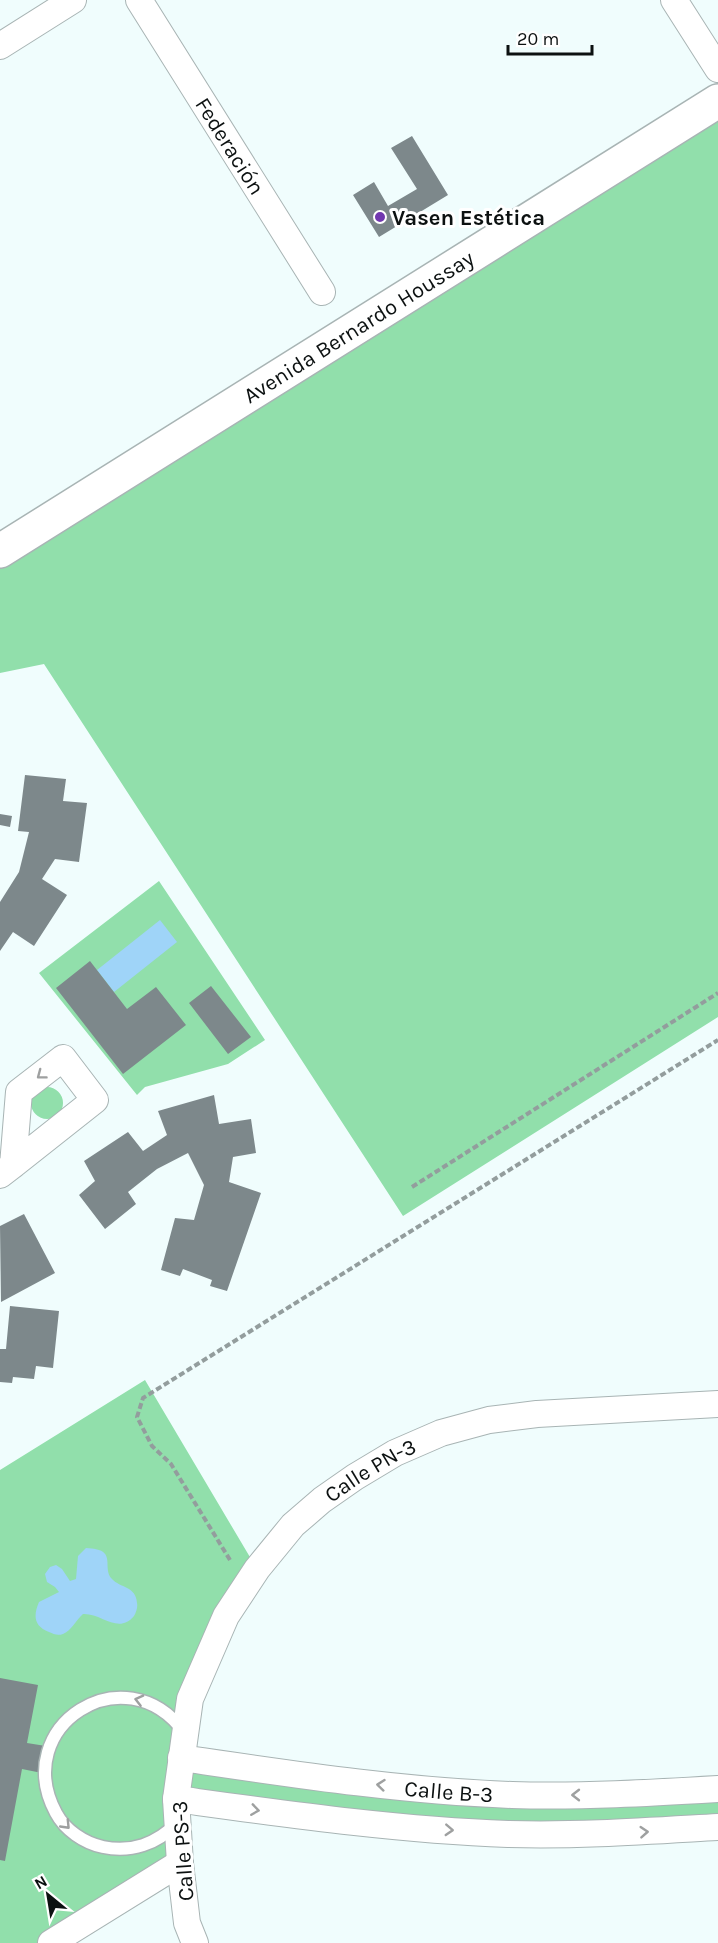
<svg xmlns="http://www.w3.org/2000/svg" width="718" height="1943" font-family="Karla,sans-serif">
<style>
.green{fill:#91dfab}
.water{fill:#9fd4f8}
.building{fill:#7d888b}
.lines{fill:none;stroke-linecap:round;stroke-linejoin:round}
.lane-casing{stroke:#a8b4b4;stroke-width:15}
.street-casing{stroke:#a8b4b4;stroke-width:28}
.secondary-casing{stroke:#a8b4b4;stroke-width:36}
.path{stroke:#939d9d;stroke-width:4;stroke-dasharray:6 3;stroke-linecap:butt}
.lane{stroke:#fff;stroke-width:12}
.street{stroke:#fff;stroke-width:26}
.secondary{stroke:#fff;stroke-width:33}
.oneway{stroke:#9ea0a0}
.poi-dot{fill:#7138af;stroke:#fff;stroke-width:2}
.labels{text-anchor:middle;stroke-width:6;stroke-linejoin:round;paint-order:stroke}
.street-label{font-size:22px;fill:#0c1111;stroke:#fff}
.poi-label{font-size:22px;font-weight:bold;fill:#0c1111;stroke:#fff;text-anchor:start}
</style>
<rect width="100%" height="100%" fill="#f0fdfd"/>
<!-- green -->
<path class="green" d="M718,101v916l-315,199 -359,-552 -44,9v-122z
M159,881l106,159 -37,24 -83,23 -8,8 -98,-122z
M31 1103a16 16 0 1 1 32 0a16 16 0 1 1-32 0Z
M145,1380l112,189 -31,47 -45,142 141,21 396,10v38l-115,7 -426,-35 3,64 -129,80h-51v-473z"/>
<!-- water -->
<path class="water" d="M160,920l17,22 -63,50 -17,-22z
M86,1548c33,1 15,19 26,31 8,9 24,7 25,24 1,4 -1,10 -3,13 -16,19 -32,-3 -51,-2 -7,6 -12,17 -20,20 -6,2 -9,0 -14,-2 -15,-6 -16,-16 -10,-30l20,-10 -4,-5 -8,-5 -2,-8 5,-7 6,-2 6,4 8,12 6,-2 2,-23z"/>
<!-- building -->
<path class="building" d="M412,136l36,59 -69,42 -26,-42 21,-13 14,24 29,-17 -26,-41z
M25,775l41,4 -3,22 24,2 -8,59 -24,-3 -13,20 25,16 -33,51 -21,-14 -13,19v-49l19,-30 10,-40 -11,-1z
M0,814l12,2 -2,11 -10,-2z
M90,961l37,48 29,-22 30,38 -63,49 -67,-86z
M211,986l40,51 -23,17 -39,-51z
M214,1095l5,29 32,-5 5,34 -23,4 -4,25 32,11 -34,98 -17,-5 2,-6 -29,-11 -3,7 -19,-6 14,-52 19,2 10,-35 -16,-32 -31,16 -29,23 8,12 -31,25 -26,-34 16,-14 -11,-20 44,-29 15,19 24,-16 -9,-24z
M24,1214l31,59 -54,29 -1,-76z
M10,1306l49,5 -6,57 -17,-2 -2,13 -21,-2 -1,6 -12,-1v-33h6z
M0,1678l38,7 -11,58 25,4 -5,27 -25,-5 -17,92 -5,-1z"/>
<g class="lines">
<!-- lane casing -->
<g class="lane-casing">
<path id="lane" d="M177,1823c-20,21 -46,30 -74,24 -19,-4 -38,-17 -47,-34 -47,-87 69,-161 128,-81"/>
</g>
<!-- street casing -->
<g class="street-casing">
<g id="street">
<path id="s1" d="M139,0l183,292"/>
<path d="M674,0l44,69"/>
<path d="M0,46l73,-46"/>
<path d="M0,1175l13,-10 82,-65 -32,-42 -44,34 -6,73"/>
<path id="s2" d="M181,1758c110,16 220,33 331,37 69,2 138,-2 206,-6"/>
<path d="M176,1799c110,15 221,31 332,35 70,2 140,-3 210,-7"/>
<path d="M51,1943l129,-80"/>
<path id="s3" d="M195,1943l-8,-20 -7,-60 -4,-64 14,-100 36,-83 31,-47 36,-44 29,-25 33,-23 40,-24 46,-20 48,-13 48,-6 181,-10"/>
</g>
</g>
<!-- secondary casing -->
<g class="secondary-casing">
<g id="secondary">
<path id="s4" d="M0,551l718,-450"/>
</g>
</g>
<!-- path -->
<path class="path" d="M412,1187l306,-194
M230,1560l-59,-96 -19,-18 -15,-29 6,-19 575,-358"/>
<!-- lane -->
<use href="#lane" class="lane"/>
<!-- street -->
<use href="#street" class="street"/>
<!-- secondary -->
<use href="#secondary" class="secondary"/>
</g>
<!-- one-way arrows -->
<defs><path id="oneway-chevron" d="M-2-3.5L2.5 0L-2 3.5" fill="none" stroke-width="1.6" stroke-linecap="round" stroke-linejoin="round" transform="scale(1.5)"/></defs>
<g class="oneway">
<use href="#oneway-chevron" transform="translate(41 1075) rotate(143)"/>
<use href="#oneway-chevron" transform="translate(139 1700) rotate(-166)"/>
<use href="#oneway-chevron" transform="translate(381 1785) rotate(-174)"/>
<use href="#oneway-chevron" transform="translate(576 1795) rotate(-180)"/>
<use href="#oneway-chevron" transform="translate(255 1810) rotate(8)"/>
<use href="#oneway-chevron" transform="translate(66 1825) rotate(46)"/>
<use href="#oneway-chevron" transform="translate(449 1830) rotate(3)"/>
<use href="#oneway-chevron" transform="translate(644 1832) rotate(-4)"/>
</g>
<!-- markers -->
<circle class="poi-dot" cx="380" cy="217" r="6"/>
<g class="labels">
<!-- street labels -->
<g class="street-label">
<text dy="8" stroke="none"><textPath href="#s1" startOffset="172">Federación</textPath></text>
<text dy="8" stroke="none"><textPath href="#s4" startOffset="423">Avenida Bernardo Houssay</textPath></text>
<text dy="8" stroke="none"><textPath href="#s3" startOffset="546">Calle PN-3</textPath></text>
<text dy="8" stroke="none"><textPath href="#s2" startOffset="270">Calle B-3</textPath></text>
<text transform="translate(182 1851) rotate(-94)" y="8">Calle PS-3</text>
</g>
<!-- poi labels -->
<g class="poi-label">
<text x="392" y="225">Vasen Estética</text>
</g>
</g>
<!-- north arrow -->
<g transform="translate(48 1895) rotate(330)" stroke="#ffffff" stroke-width="4.5" paint-order="stroke">
<path d="M0-4.5L10 22L0 15L-10 22Z" fill="#0c1111"/>
<text y="-9" font-size="16" font-weight="bold" text-anchor="middle" fill="#0c1111">N</text>
</g>
<!-- scale -->
<path d="M508 45v9h84v-9" fill="none" stroke="#0c1111" stroke-width="3"/>
<text x="517" y="45" font-size="18" fill="#0c1111" stroke="#ffffff" stroke-width="4.5" paint-order="stroke">20 m</text>
</svg>
